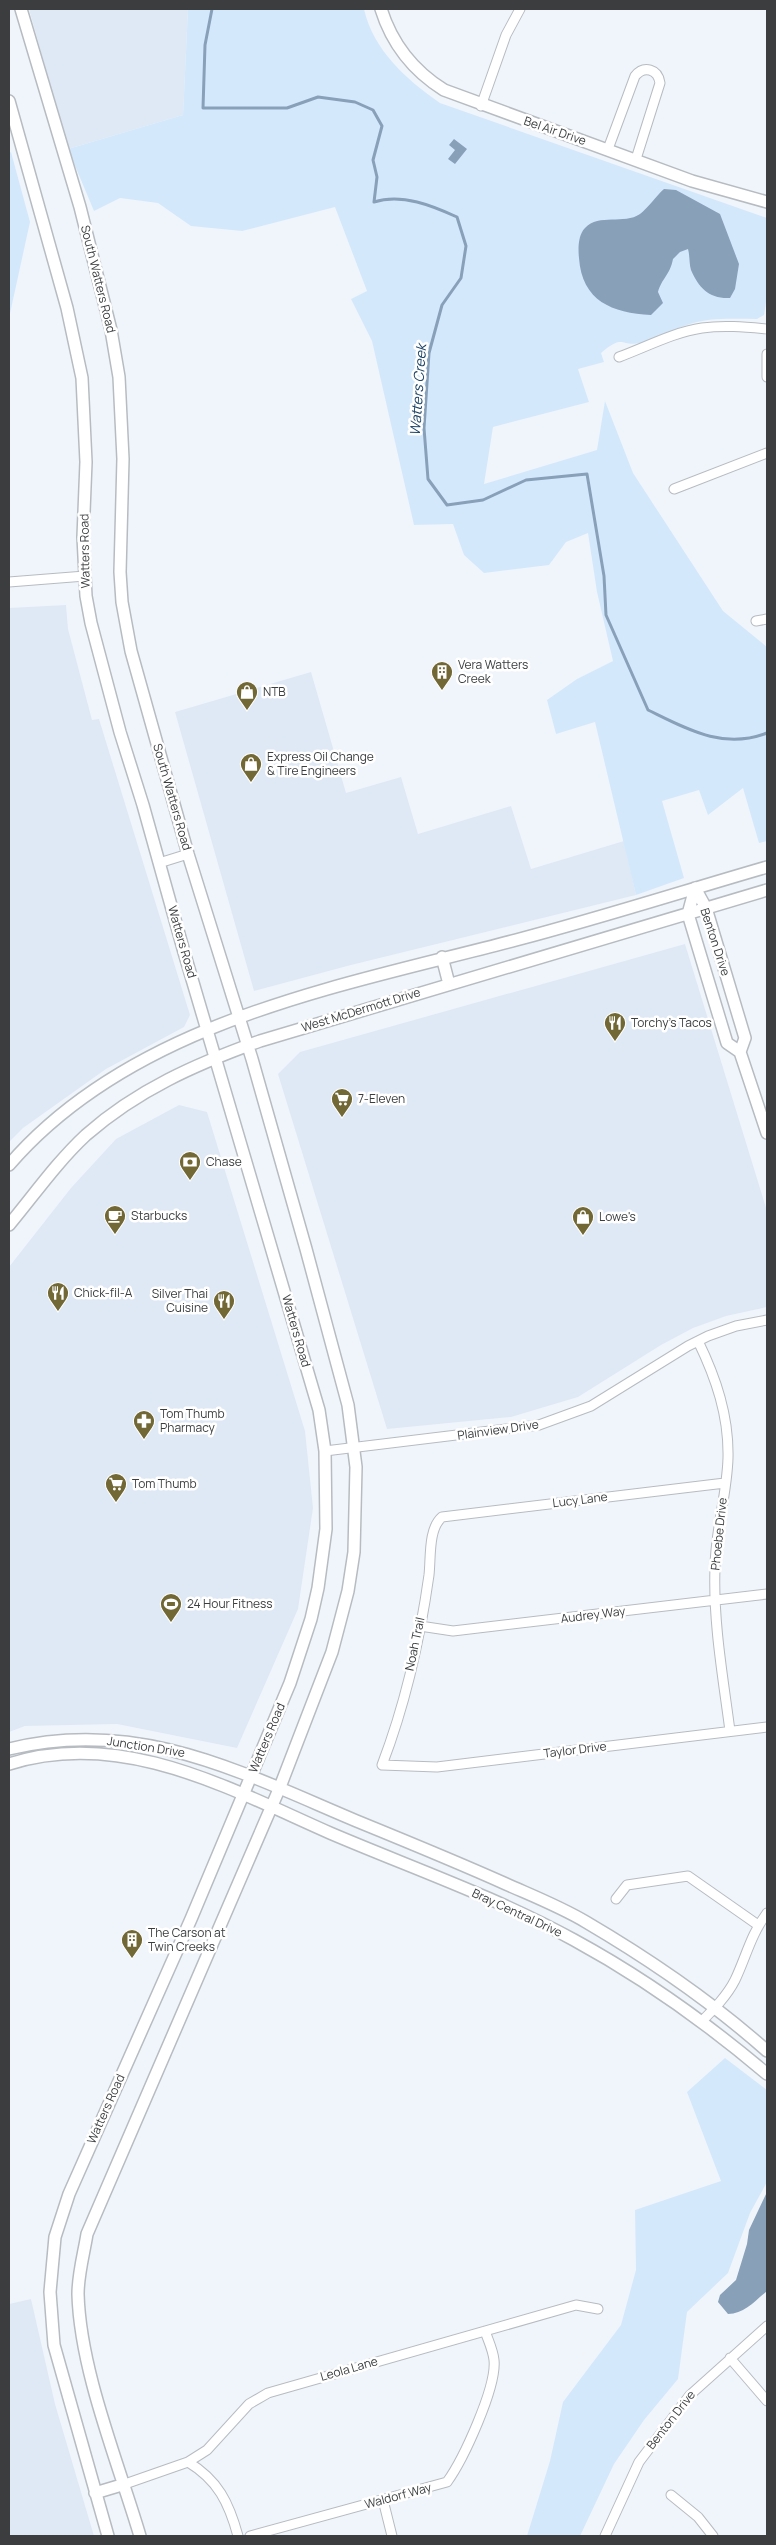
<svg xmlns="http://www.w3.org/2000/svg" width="776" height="2545" font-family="Manrope,sans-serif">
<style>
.built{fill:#dfe9f5}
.green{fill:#d4e8fc}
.water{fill:#88a0b8}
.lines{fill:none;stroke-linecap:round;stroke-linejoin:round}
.stream{stroke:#88a0b8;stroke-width:3}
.street-casing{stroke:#b7bcc2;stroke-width:11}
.secondary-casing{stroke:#b7bcc2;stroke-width:14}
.street{stroke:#fff;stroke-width:9}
.secondary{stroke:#fff;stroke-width:11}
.labels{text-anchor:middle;stroke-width:5;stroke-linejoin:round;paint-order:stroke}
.street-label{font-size:12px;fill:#3b3d3f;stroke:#fff}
.poi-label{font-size:12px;fill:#3b3d3f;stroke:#fff;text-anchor:start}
.water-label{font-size:14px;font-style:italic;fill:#1c4366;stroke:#fff}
</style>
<rect width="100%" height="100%" fill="#f0f5fb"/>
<!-- built -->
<path class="built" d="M29,9h159l-5,106 -115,34z
M66,605l2,24 24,91 7,-1 91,296 -6,12 -78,42 -83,59 -14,14v-534z
M311,672l35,121 55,-16 17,57 93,-28 20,63 93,-28 12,54 -285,70 -97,26 -79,-279z
M685,944l82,267v96l-41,9 -33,12 -32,17 -83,52 -67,20 -124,12 -109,-355 22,-22z
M179,1105l28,7 98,319 8,77 -15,101 -61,139 -120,-24 -92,2 -16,6v-465l62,-79 45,-49z
M31,2299l24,105 39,132h-85v-232z"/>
<!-- green -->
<path class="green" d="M188,9h176c9,41 43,71 76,94l327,115v78l-3,19 -7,4c-23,0 -48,-2 -70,6 -15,5 -31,14 -47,18 -20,4 -16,-10 -39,10l3,9 -26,7 11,33 -96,25 -9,57 113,-34 8,-49 28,72 90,138 44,36v194l-8,2 -16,-55 -35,27 -9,-25 -37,11 22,77 -48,17 -41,-173 -39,12 -9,-34 30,-21 36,-18 -16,-69 -9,-59 -22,9 -17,23 -65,8 -20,-18 -11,-31 -39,1 -42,-184 -21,-42 16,-8 -32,-84 -93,24 -51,-5 -33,-23 -38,-5 -26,13 -26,-62 115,-34z
M11,152l19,70 -21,96v-165z
M725,2058l42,32v92l-17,31 -22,60 -41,39 -9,67 -34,41 -30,44 -34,72h-53l23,-75 13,-59 58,-77 15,-55 -1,-60 86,-29 -34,-89z"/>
<!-- water -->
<path class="water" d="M454,139l13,10 -12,15 -7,-5 7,-9 -6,-5z
M664,189l12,1 44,24 19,50 -4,25 -5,9c-21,1 -31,-10 -39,-28 -2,-6 -1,-14 -3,-21l-8,3 -7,7c-3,16 -11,19 -15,33l5,11 -12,12c-39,-2 -69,-14 -72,-57 -1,-9 -1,-23 6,-30 14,-15 39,-3 55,-14 7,-5 17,-19 24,-25z
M767,2192v99c-12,10 -23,23 -39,23l-10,-12 2,-7 16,-15 11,-36 2,-14z"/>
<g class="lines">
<!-- stream -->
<path class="stream" d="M212,9l-7,36 -2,63h84l31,-11 37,5 18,8 9,16 -9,34 4,17 -3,25c28,-9 59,4 83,15l9,29 -5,32 -19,27 -13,48 -5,75 4,51 19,26 36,-5 43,-20 61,-6 17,102 2,39 42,95c39,19 75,40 119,23"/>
<!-- street casing -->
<g class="street-casing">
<path id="street" d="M481,106l25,-71 14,-26
M608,149l27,-73c9,-11 23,-7 25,7l-24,76
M767,354v23
M619,357c27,-10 55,-25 83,-29 22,-3 43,-1 65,1
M674,489l93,-36
M9,582l76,-6
M756,621l11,-2
M159,863l29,-9
M698,1341c18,37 31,75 30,117 -1,37 -13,73 -13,110 -2,54 8,109 15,163
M325,1451l214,-26 52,-19 97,-60 20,-10 28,-10 31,-6
M725,1483l-283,34c-14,12 -11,41 -13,58 -9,64 -24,130 -47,190l55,2 330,-40
M420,1626l33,5 314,-37
M616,1899l11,-14 61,-9 70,49
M701,2022c12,-12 26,-26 34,-42 11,-23 16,-46 32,-67
M730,2358l37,43
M188,2462c30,18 41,41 50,74
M125,2484l63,-22 19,-12 42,-46 19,-11 308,-88 22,4
M671,2495l27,22 15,19
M383,2500l9,36
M250,2536l197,-54c16,-22 50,-95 47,-122 -1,-10 -6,-20 -9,-29
M605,2536l34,-74 51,-67 77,-69"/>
</g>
<!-- secondary casing -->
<g class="secondary-casing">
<path id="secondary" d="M21,9l59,198 31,123 8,47 4,82 -3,113 2,30 9,49 57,203 64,205 54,190 42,156 8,62 -2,85 -6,39 -16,61 -52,135 -193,447c-3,19 -9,40 -9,60 2,76 40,168 62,242
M381,9c11,35 31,61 63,81l248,91 75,21
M9,101l58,207 15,70 4,84 -3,75 3,59 5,27 29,109 23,73 41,147 135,458 6,41 1,78 -8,59 -7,31 -21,64 -99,236 -122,275 -14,43 -5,55 4,53 54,191
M695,888l-7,26 39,129 13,9 27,81
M695,888l11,20 39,130 -5,14
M442,957l7,27
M9,1165c124,-144 333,-179 507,-225 84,-22 168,-49 251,-73
M9,1225c25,-30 48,-63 77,-90 51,-45 110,-71 174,-94l507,-151
M9,1749c131,-32 233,24 350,73 49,20 98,40 147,62 27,12 55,23 80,38 63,37 126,80 181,129
M9,1764c113,-36 221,25 321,69 82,35 166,64 244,107 68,37 134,84 193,134
M95,2493l30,-9"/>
</g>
<!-- street -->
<use href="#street" class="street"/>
<!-- secondary -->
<use href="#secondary" class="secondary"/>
</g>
<!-- icons -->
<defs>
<g id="building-pin" transform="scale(1.125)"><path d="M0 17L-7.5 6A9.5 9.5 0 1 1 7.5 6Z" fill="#726835" stroke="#fff"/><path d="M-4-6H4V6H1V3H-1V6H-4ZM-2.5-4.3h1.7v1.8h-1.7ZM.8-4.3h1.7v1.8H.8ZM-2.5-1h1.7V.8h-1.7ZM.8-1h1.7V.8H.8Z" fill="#fff"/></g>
<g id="shop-pin" transform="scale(1.125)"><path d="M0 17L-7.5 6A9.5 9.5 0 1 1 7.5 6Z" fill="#726835" stroke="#fff"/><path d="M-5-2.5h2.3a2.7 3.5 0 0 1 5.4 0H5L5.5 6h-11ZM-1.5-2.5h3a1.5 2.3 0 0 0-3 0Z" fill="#fff"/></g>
<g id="restaurant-pin" transform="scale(1.125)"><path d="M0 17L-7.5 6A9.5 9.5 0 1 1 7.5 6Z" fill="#726835" stroke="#fff"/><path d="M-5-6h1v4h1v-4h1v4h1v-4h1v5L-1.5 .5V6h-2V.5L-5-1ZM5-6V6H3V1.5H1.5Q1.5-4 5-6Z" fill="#fff"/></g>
<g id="supermarket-pin" transform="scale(1.125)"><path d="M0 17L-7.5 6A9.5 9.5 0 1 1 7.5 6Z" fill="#726835" stroke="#fff"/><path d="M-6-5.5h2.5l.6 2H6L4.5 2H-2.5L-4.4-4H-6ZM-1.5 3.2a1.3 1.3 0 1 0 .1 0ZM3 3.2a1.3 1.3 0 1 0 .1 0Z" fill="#fff"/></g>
<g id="bank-pin" transform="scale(1.125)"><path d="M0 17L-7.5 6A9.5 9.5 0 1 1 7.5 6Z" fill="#726835" stroke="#fff"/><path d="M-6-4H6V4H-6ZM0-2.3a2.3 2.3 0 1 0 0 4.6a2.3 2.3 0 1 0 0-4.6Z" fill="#fff"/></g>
<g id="cafe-pin" transform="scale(1.125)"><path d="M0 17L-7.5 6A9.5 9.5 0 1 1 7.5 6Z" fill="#726835" stroke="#fff"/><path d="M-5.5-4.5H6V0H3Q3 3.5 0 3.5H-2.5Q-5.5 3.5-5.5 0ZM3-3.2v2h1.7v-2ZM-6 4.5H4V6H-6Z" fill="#fff"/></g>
<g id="pharmacy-pin" transform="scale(1.125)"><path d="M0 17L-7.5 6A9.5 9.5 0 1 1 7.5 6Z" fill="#726835" stroke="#fff"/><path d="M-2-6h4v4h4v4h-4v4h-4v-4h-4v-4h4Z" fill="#fff"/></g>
<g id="stadium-pin" transform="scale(1.125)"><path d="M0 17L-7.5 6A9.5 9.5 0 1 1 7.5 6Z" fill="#726835" stroke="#fff"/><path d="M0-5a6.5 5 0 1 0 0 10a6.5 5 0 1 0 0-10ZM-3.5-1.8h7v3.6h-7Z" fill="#fff"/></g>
</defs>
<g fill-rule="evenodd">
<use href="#building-pin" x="442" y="672"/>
<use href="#shop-pin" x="247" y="692"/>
<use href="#shop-pin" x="251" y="764"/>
<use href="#restaurant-pin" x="615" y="1023"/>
<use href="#supermarket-pin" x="342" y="1099"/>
<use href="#bank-pin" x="190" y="1162"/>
<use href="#cafe-pin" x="115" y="1216"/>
<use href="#shop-pin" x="583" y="1217"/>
<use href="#restaurant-pin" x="58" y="1293"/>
<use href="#restaurant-pin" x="224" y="1301"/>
<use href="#pharmacy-pin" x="144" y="1421"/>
<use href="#supermarket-pin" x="116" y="1484"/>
<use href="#stadium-pin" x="171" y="1604"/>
<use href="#building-pin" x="132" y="1940"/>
</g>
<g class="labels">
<!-- street labels -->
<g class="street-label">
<text transform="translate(555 131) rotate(19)" y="4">Bel Air Drive</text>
<text transform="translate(98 279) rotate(76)" y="4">South Watters Road</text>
<text transform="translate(85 551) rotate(-91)" y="4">Watters Road</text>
<text transform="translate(172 797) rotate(74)" y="4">South Watters Road</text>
<text transform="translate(182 942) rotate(74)" y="4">Watters Road</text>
<text transform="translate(715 942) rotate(72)" y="4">Benton Drive</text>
<text transform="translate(361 1010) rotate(-17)" y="4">West McDermott Drive</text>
<text transform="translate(296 1331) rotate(74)" y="4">Watters Road</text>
<text transform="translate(498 1430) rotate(-8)" y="4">Plainview Drive</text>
<text transform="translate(580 1500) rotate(-7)" y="4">Lucy Lane</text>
<text transform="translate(719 1534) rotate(-84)" y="4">Phoebe Drive</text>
<text transform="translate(593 1615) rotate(-7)" y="4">Audrey Way</text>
<text transform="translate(415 1644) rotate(-78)" y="4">Noah Trail</text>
<text transform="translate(267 1738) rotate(-67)" y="4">Watters Road</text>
<text transform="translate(146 1747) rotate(9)" y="4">Junction Drive</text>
<text transform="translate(575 1750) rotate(-7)" y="4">Taylor Drive</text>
<text transform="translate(517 1913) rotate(25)" y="4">Bray Central Drive</text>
<text transform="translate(106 2109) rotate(-66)" y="4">Watters Road</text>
<text transform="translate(349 2369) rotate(-16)" y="4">Leola Lane</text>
<text transform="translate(671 2420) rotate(-52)" y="4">Benton Drive</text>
<text transform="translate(398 2496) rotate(-15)" y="4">Waldorf Way</text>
</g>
<!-- poi labels -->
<g class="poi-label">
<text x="458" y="669">Vera Watters<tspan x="458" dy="14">Creek</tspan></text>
<text x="263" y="696">NTB</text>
<text x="267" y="761">Express Oil Change<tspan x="267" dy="14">&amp; Tire Engineers</tspan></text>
<text x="631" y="1027">Torchy's Tacos</text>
<text x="358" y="1103">7-Eleven</text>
<text x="206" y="1166">Chase</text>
<text x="131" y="1220">Starbucks</text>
<text x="599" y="1221">Lowe's</text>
<text x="74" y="1297">Chick-fil-A</text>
<text x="208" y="1298" text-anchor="end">Silver Thai<tspan x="208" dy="14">Cuisine</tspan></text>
<text x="160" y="1418">Tom Thumb<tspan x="160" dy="14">Pharmacy</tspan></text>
<text x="132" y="1488">Tom Thumb</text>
<text x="187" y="1608">24 Hour Fitness</text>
<text x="148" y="1937">The Carson at<tspan x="148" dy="14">Twin Creeks</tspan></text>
</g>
<!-- water labels -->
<g class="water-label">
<text transform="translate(418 390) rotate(-86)" y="5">Watters Creek</text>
</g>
</g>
<!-- border -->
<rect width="776" height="2545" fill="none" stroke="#3b3d3f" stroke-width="20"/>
</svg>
